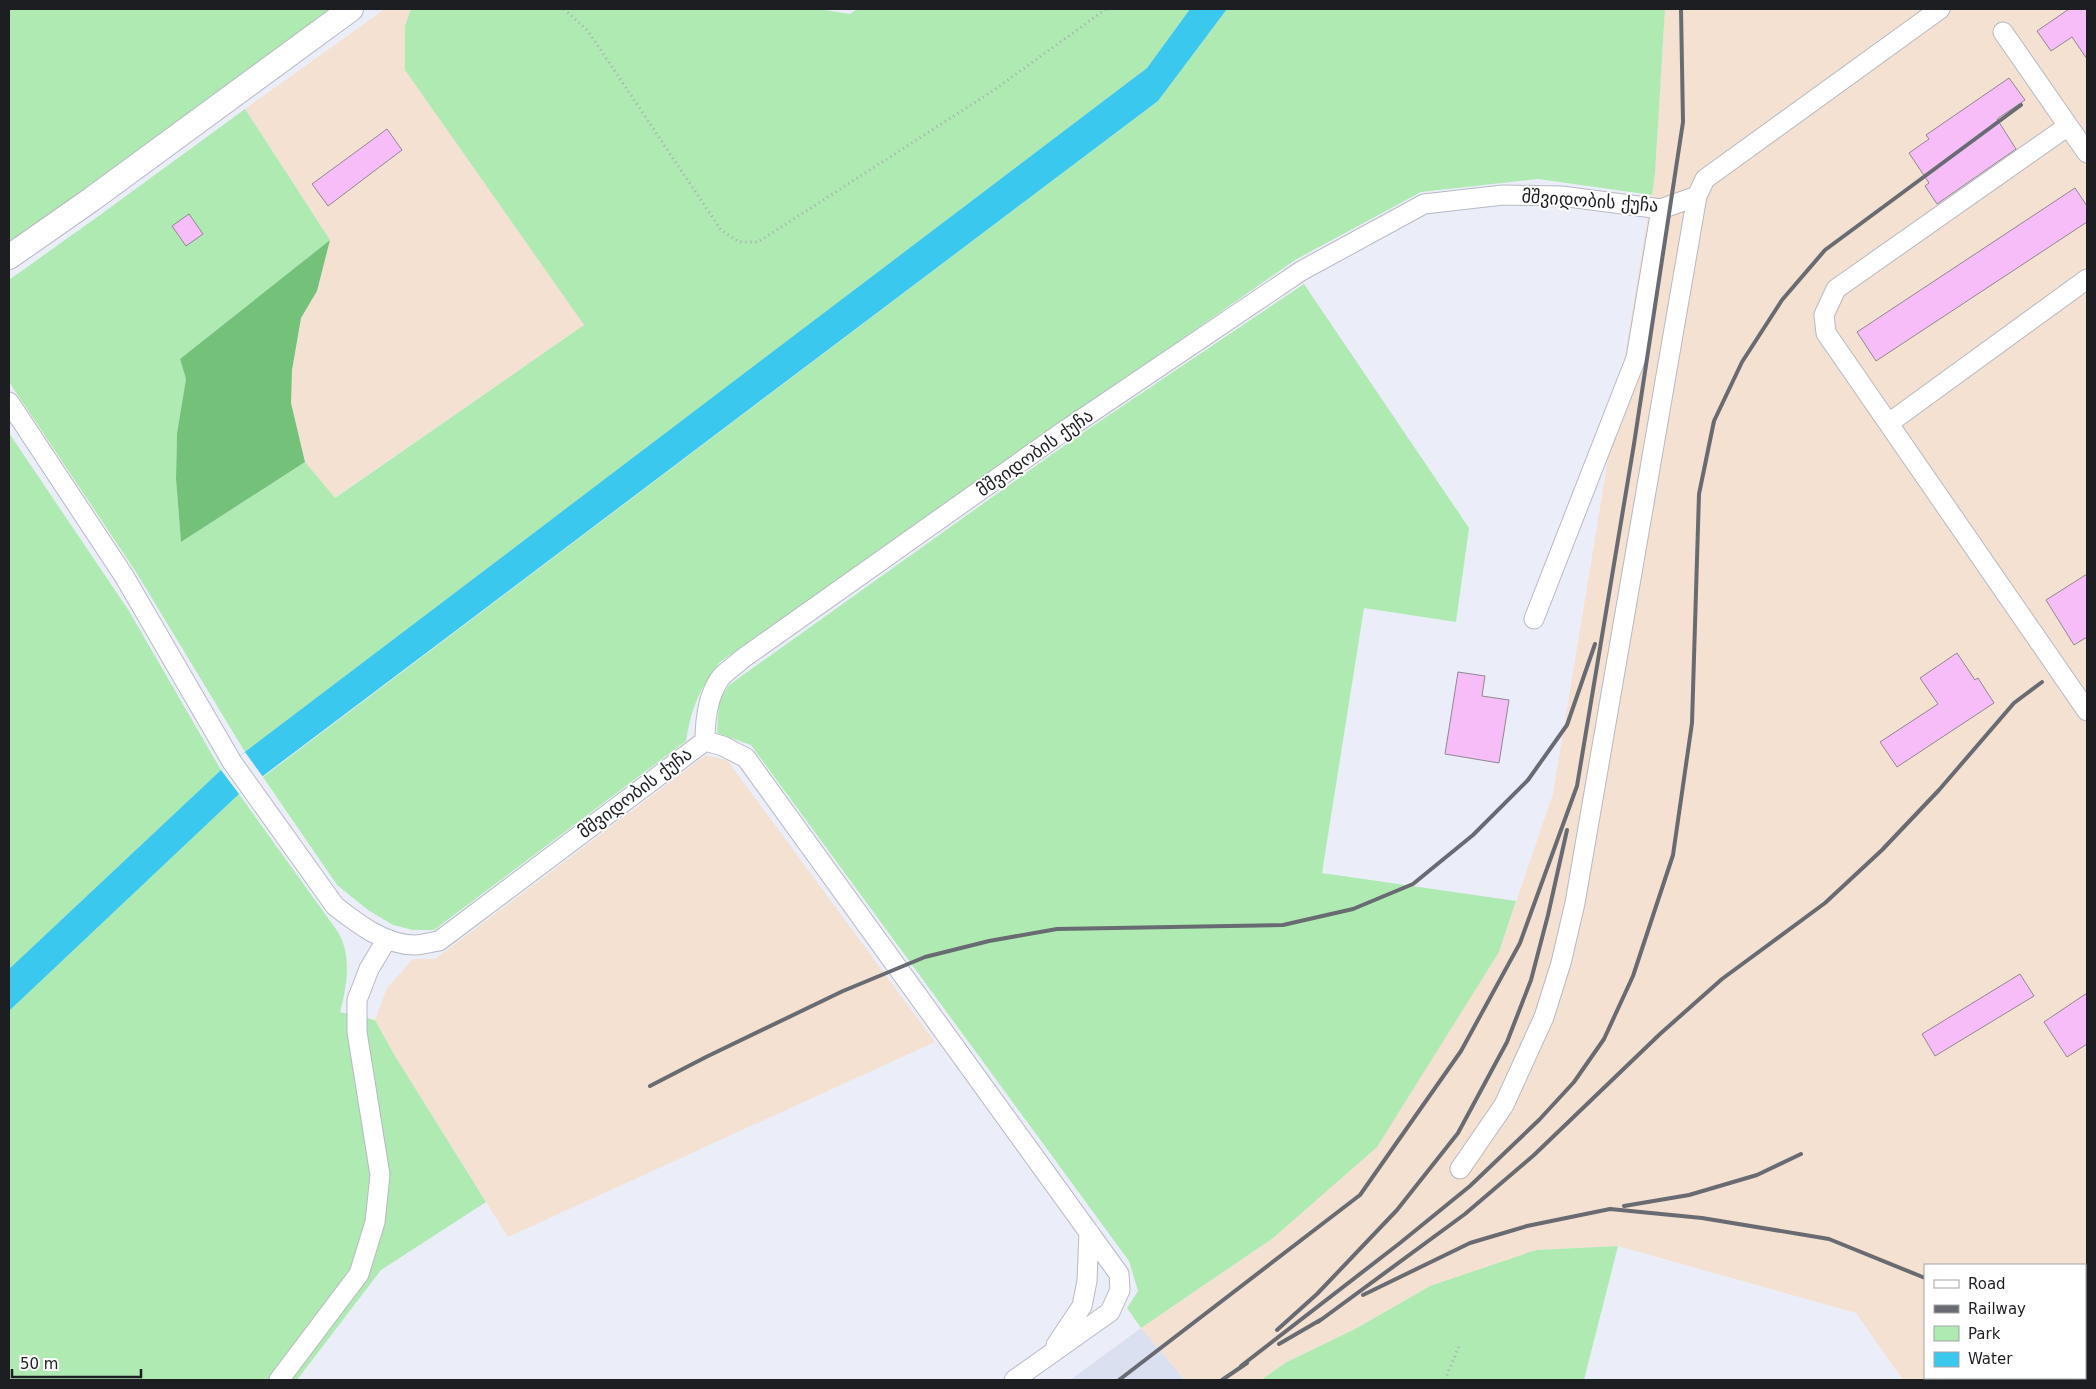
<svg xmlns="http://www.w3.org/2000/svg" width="2096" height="1389" font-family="'DejaVu Sans','Noto Sans Georgian',sans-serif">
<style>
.built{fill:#dbe0f1}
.industrial{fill:#f4e1d1;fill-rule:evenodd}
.green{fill:#afeab2}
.forest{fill:#74c179}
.water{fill:#3bc8ee}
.pier{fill:#ebeef9}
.building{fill:#f6bdf9;stroke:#8f8890}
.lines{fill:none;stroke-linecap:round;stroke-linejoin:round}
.minor-casing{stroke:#b7b9c3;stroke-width:21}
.major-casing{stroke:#b7b9c3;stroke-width:26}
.path{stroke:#a8aab3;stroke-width:3;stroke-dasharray:1 4;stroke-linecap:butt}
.minor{stroke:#fff;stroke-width:19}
.major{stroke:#fff;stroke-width:24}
.rail{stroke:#696b72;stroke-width:4}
.labels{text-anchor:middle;stroke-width:4;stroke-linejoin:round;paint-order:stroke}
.street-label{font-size:18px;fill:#1d1e22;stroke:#fff}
</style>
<rect width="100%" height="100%" fill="#ebeef9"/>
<!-- built -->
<path class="built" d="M1141,1328l44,52h-115z"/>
<!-- industrial -->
<path class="industrial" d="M385,9h26l-6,17v44l179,255 -250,173 -29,-36 -14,-59 1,-33 9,-52 16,-27 13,-51 -85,-131z
M1665,9h422v1371h-184l-47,-67 -238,-67 -82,4 -106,36 -73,42 -72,35 -24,17h-76l-44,-52 132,-90 226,-286 54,-158 102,-621zM1925,1265h160v113h-160z
M706,755l21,5 208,282 -427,195 -113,-181 -20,-36 12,-32 26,-29h22z"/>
<!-- green -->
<path class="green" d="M9,9h331l-331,241z
M411,9h407l32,5 7,-5h333l-43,59 -902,684 -109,-180 -127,-190v-102l91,-65 145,-106 85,131 -150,119 6,20 -9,54 -1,46 5,63 124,-80 30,36 249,-173 -179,-255v-44z
M1227,9h438l-10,164 -3,22 -114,-16 -117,13 -126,68 -575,402c-21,28 -28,44 -34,79l-252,189h-21l-20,-5 -25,-15 -31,-25 -74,-108 895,-676z
M1304,284l165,244 -13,94 -92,-14 -42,265 194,28 -17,51 -122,195 -104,91 -132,90 -14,-20 11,-17 -9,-30 -378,-516 -34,-12 2,-33 10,-15 346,-247z
M9,433l120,178 92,159 -212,199z
M239,794l99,138c14,24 9,54 2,80l35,8 20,36 91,146 -105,68 -84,110h-288v-369z
M1618,1246l-34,134h-323l24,-17 72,-35 73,-42 106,-36z"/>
<!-- forest -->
<path class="forest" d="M330,240l-13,51 -16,27 -9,52 -1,33 14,59 -124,80 -5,-63 1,-46 9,-54 -6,-20z"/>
<!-- water -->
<path class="water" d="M1190,9h37l-69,92 -919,693 -230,217v-42l212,-199 926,-702z"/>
<!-- pier -->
<path class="pier" d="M245,752l18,25 -24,17 -18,-24z"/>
<!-- building -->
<path class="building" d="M2069,9h18v50l-15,-22 -21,14 -14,-20z
M2009,78l16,22 -28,19 19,30 -79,55 -12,-18 4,-3 -20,-30 20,-14 -3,-4z
M387,129l15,21 -74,56 -16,-22z
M2075,188l12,18v16l-211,139 -19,-29z
M189,214l14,20 -17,12 -14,-20z
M2087,574v63l-13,8 -28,-45z
M1957,653l18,27 3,-2 16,25 -97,64 -17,-25 58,-38 -18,-26z
M1458,672l27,4 -3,20 27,4 -10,63 -54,-9z
M2020,974l14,22 -99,60 -13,-22z
M2087,993v51l-20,13 -23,-35z"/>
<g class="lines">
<!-- minor casing -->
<g class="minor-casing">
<path id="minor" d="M2003,32l84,121
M2068,126l-232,163 -12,26 2,18 261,378
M9,402l115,174 108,186 103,144c23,18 50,39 80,39 8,0 16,-3 24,-4l266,-200c0,-20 2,-43 14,-61 5,-8 16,-14 23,-21l322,-228 237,-160 123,-67 79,-9 58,1 100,13 36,-13 8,-17 235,-170
M1889,423l198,-144
M1534,619l102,-261 25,-149
M705,741l18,5 23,12 373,516 1,16 -10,22 -96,68
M1460,1169l44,-64 40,-88 17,-54 14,-60 122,-707
M1056,1345l26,-39 5,-25 2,-49
M279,1380l80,-106 16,-52 5,-47 -23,-143v-32l12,-31 18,-30"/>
</g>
<!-- major casing -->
<g class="major-casing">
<path id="major" d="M9,257l83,-58 259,-190"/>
</g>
<!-- path -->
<path class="path" d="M564,9l24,22 133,199 18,12h19l236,-152 112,-81
M1445,1380l14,-34"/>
<!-- minor -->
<use href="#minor" class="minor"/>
<!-- major -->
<use href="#major" class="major"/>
<!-- rail -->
<path class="rail" d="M650,1086l56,-29 137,-66 82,-34 64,-16 68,-12 226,-4 70,-16 60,-25 60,-49 55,-55 39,-55 28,-81
M1624,1206l65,-11 68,-20 44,-21
M1363,1295l107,-52 57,-17 83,-17 92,9 127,21 96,39
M1318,1322l147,-108 69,-59 126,-121 62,-55 103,-76 57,-53 57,-60 75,-87 28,-21
M2085,1322l2,1
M1277,1330l40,-36 80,-84 61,-77 49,-91 24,-62 17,-65 19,-85
M2085,1332l2,1
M1279,1344l43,-25
M2085,1356l2,2
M1241,1366l159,-123 70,-57 69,-66 35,-38 30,-43 29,-63 40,-121 19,-132 7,-229 15,-73 28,-59 40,-62 43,-50 196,-145
M2085,1368l2,2
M1119,1380l241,-185 101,-144 59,-108 57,-157 57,-342 49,-322 -2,-113
M1222,1380l25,-17"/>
</g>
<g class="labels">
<!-- street labels -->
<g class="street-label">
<text transform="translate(1590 201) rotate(4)" y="6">მშვიდობის ქუჩა</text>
<text transform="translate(1035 453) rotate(-35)" y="6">მშვიდობის ქუჩა</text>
<text transform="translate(635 793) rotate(-37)" y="6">მშვიდობის ქუჩა</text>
</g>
</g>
<!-- border -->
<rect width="2096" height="1389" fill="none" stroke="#1d1e22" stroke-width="20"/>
<!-- legend -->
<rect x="1924" y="1264" width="162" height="115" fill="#ffffff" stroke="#a5a5a7"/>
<rect x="1934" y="1280" width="25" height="8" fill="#ffffff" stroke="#a5a5a7"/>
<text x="1968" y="1289" font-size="15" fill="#1d1e22">Road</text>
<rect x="1934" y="1305" width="25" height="8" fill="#696b72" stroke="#a5a5a7"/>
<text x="1968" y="1314" font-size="15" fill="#1d1e22">Railway</text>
<rect x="1934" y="1326" width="25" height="15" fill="#afeab2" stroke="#a5a5a7"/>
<text x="1968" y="1339" font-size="15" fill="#1d1e22">Park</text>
<rect x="1934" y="1352" width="25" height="15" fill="#3bc8ee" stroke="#a5a5a7"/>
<text x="1968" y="1364" font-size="15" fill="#1d1e22">Water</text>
<!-- scale -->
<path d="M12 1369v8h129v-8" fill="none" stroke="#1d1e22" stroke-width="2.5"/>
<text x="20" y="1369" font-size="15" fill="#1d1e22" stroke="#ffffff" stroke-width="4" paint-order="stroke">50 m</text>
</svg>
